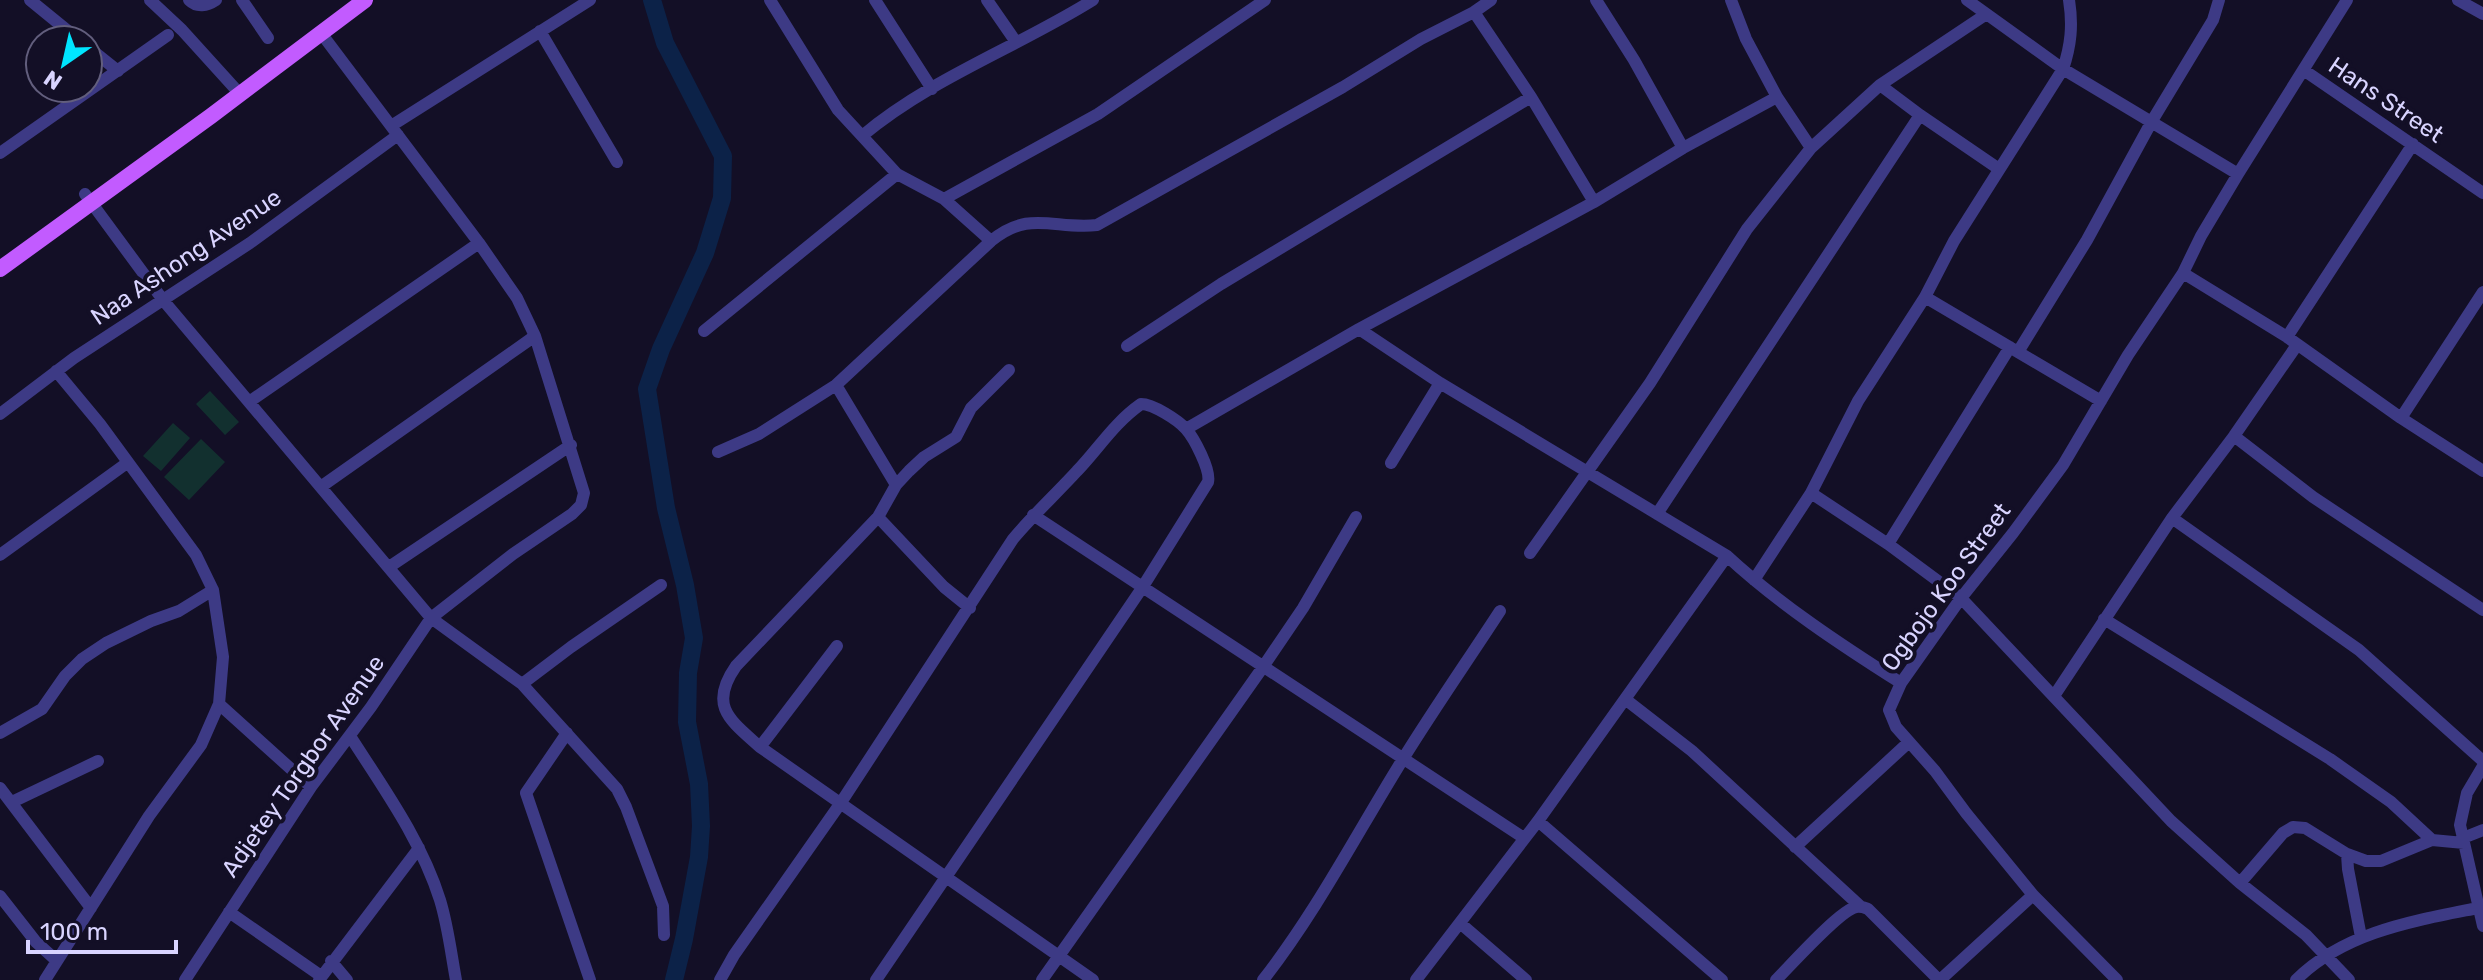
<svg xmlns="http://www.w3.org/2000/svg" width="2483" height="980" font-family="Rubik,sans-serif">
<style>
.pitch{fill:#12302f}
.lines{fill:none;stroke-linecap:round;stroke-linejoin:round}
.river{stroke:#0c2248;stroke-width:18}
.minor{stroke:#3d3a85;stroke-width:12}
.major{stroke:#c25bff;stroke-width:16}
.labels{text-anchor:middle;stroke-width:8;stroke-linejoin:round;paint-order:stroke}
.street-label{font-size:24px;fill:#d9d4ff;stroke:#130f26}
</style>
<rect width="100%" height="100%" fill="#130f26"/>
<!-- pitch -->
<path class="pitch" d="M210,391l29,31 -14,13 -29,-31z
M173,423l17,15 -29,33 -18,-15z
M201,439l24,23 -36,38 -25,-23z"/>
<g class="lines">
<!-- river -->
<path class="river" d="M652,0l13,43 58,113 -1,42 -17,55 -44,96 -14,40 19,119 19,77 9,53 -6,35 -1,49 12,62 2,42 -2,31 -15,82 -10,41"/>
<!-- minor -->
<path class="minor" d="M30,0l49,40
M150,0l32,30 58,64
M189,0c8,8 18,6 27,0
M242,0l26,38
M770,0l68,110 59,64 47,25 47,42c38,-32 64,-11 106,-16l246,-138 78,-48 53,-27
M875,0l57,89
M987,0l29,42
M1491,0l-17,12 57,85 63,105
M1596,0l38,60 49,88
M1731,0l15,39 31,58
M1967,0l96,69 175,105
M2458,0l25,14
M540,31l77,131
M88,47l30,24
M2305,71l178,122
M1880,85l40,30 79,54
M391,126l199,-126
M862,136c69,-58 156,-89 231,-136
M0,153l168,-118
M85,194l78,106 268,318 91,66 95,105 9,18 37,99 1,29
M944,199l154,-85 167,-114
M2183,273l104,64 114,81 82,53
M1925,297l176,104
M1359,329l81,54 287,173c52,48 114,89 174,127
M704,331l193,-157
M2287,337l126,-193
M1127,346l94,-62 310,-187
M2018,352l69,-112 65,-119 61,-101 6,-20
M1009,370l-38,38 -15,29 -32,20 -15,14 -13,14 -18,32 -142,149c-28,40 -6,54 24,81l333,233
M836,385l60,100
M249,402l230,-159
M0,414l74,-56 176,-115 148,-108
M2401,418l82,-126
M1186,429l173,-100 235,-127 89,-54 94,-51 34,51
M2234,436l79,61 170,113
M718,452l41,-18 77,-49 155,-144
M1391,463l49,-80
M322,486l213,-150
M1811,493l77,51 122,-197
M1657,514l263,-399
M1033,515l491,323
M878,517l66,70 26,21
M2172,518l187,132 124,111
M1888,544l73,54 210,223 69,62 66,52 43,45
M1530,553l120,-170 97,-154 64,-81 69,-63 105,-70
M0,555l127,-92
M389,567l182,-122
M1754,580l57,-87 47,-92 67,-104 29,-56 109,-172c8,-24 10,-44 6,-69
M2104,619l226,140 61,43 41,38 32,3
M522,684l49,-37 90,-62
M2054,696l118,-178 62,-82 63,-91
M1625,699l67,52 168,155
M219,704l92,83
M0,733l42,-24 23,-33 17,-17 24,-16 45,-22 28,-10 34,-21
M567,733l-41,60 64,187
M350,736c34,53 71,104 90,164 8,26 11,53 16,80
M760,747l77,-101
M2483,766l-16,27 -7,32 23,101
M0,788l91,120
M12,802l86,-41
M1538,821l184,159
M2463,838l20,-8
M1795,847l114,-105
M2347,854l1,15 13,68
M2240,883l43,-50 10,-6 12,1 42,26 19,7h15l51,-21
M0,896l36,46 21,19 92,-145 52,-71 18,-41 4,-47 -10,-67 -17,-35 -96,-131 -44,-53
M229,912l92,64
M1460,923l66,57
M331,961l16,19
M45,980l12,-19
M185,980l126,-193 60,-80 60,-89 82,-64 59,-40 9,-9 3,-12 -49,-157 -18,-38 -38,-55 -158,-210
M319,980l100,-132
M720,980l14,-25 106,-151 173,-265c20,-24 43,-45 64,-68 22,-23 37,-48 64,-67 12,0 37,16 45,25 8,9 25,41 22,53l-66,106 -266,392
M1042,980l221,-313 40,-59 53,-91
M1263,980c54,-69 94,-147 140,-221 31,-50 65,-99 97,-148
M1416,980l122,-159 189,-265
M1776,980c14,-14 64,-70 80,-73 5,-1 7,0 12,2l71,71
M1940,980l93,-85
M2117,980l-84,-85 -67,-82 -31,-42 -39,-44 -7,-17 12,-27 60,-85 52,-65 50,-68 65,-110 55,-82 18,-37 37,-62 109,-174
M2296,980c48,-48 117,-59 182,-72"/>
<!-- major -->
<path class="major" d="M0,269l211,-153 154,-116"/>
</g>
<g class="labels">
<!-- street labels -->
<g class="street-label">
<text transform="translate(2386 100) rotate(34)" y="8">Hans Street</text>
<text transform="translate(186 257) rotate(-34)" y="8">Naa Ashong Avenue</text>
<text transform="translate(1946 587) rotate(-54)" y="8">Ogbojo Koo Street</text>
<text transform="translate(303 766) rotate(-55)" y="8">Adjetey Torgbor Avenue</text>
</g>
</g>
<!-- north arrow -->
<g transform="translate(64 64) rotate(214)"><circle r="38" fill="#130f26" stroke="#625e7d" stroke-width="2"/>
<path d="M0-6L14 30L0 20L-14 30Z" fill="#00e5ff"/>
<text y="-12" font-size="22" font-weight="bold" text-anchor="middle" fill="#d9d4ff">N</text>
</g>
<!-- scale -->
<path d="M28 940v12h148v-12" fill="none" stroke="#d9d4ff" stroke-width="4"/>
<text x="40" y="940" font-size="24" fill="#d9d4ff" stroke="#130f26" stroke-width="6" paint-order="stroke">100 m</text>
</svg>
